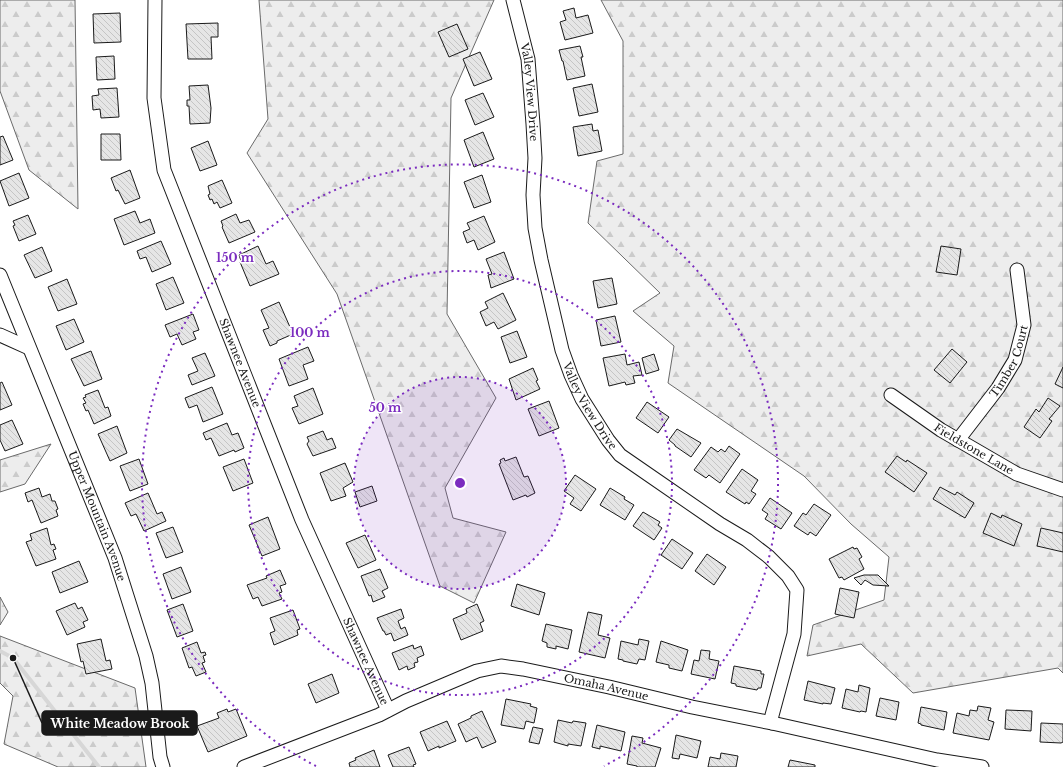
<svg xmlns="http://www.w3.org/2000/svg" width="1063" height="767" font-family="'Libre Baskerville',serif">
<style>
.forest{fill:url(#forest-firs);stroke:#6a6a6a}
.lines{fill:none;stroke-linecap:round;stroke-linejoin:round}
.stream{stroke:#d7d7d7;stroke-width:4}
.building{fill:url(#building-back-hatch);stroke:#1a1a1a}
.street-casing{stroke:#1a1a1a;stroke-width:15}
.street{stroke:#fff;stroke-width:13}
.ring{fill:none;stroke:#7b2cbf;stroke-width:2;stroke-dasharray:2 4}
.labels{text-anchor:middle;stroke-width:3;stroke-linejoin:round;paint-order:stroke}
.street-label{font-size:11px;fill:#1a1a1a;stroke:#fff}
.centre{fill:#7b2cbf;stroke:#fff;stroke-width:2}
.ring-label{font-size:12px;text-anchor:middle;font-weight:bold;fill:#7b2cbf;stroke:#fff;stroke-width:3;stroke-linejoin:round;paint-order:stroke}
.leader{fill:none;stroke:#1a1a1a;stroke-width:1.5}
.callout-dot{fill:#1a1a1a;stroke:#fff;stroke-width:1.5}
.callout{fill:#1a1a1a;stroke:#1a1a1a;stroke-width:1.5}
.callout-label{font-size:12px;text-anchor:middle;font-weight:bold;fill:#fff}
</style>
<defs>
<pattern id="forest-firs" width="22" height="20" patternUnits="userSpaceOnUse"><rect width="22" height="20" fill="#ededed"/><path d="M5 1l3.5 6h-7zM16 11l3.5 6h-7z" fill="#cbcbcb"/></pattern>
<pattern id="building-back-hatch" width="6" height="6" patternUnits="userSpaceOnUse"><rect width="6" height="6" fill="#e6e6e6"/><path d="M-1 5l2 2M0 0l6 6M5-1l2 2" fill="none" stroke="#c5c5c5"/></pattern>
</defs>
<rect width="100%" height="100%" fill="#fff"/>
<!-- forest -->
<path class="forest" d="M0,0h75l3,209 -49,-39 -29,-79z
M259,0h235l-43,98 -4,216 49,84 -51,90 8,30 53,14 -32,71 -34,-17 -103,-292 -90,-141 21,-34z
M601,0h462v673l-5,-5 -145,25 -52,-49 -54,12 6,-31 71,-25 5,-43 -38,-33 -47,-48 -136,-93 6,-37 -41,-35 27,-18 -72,-70 9,-62 26,-7v-113z
M51,444l-26,40 -25,8v-32z
M0,597l8,15 -8,13z
M0,636l135,52 11,79h-88l-54,-23 9,-48 -13,-13z"/>
<g class="lines">
<!-- stream -->
<path class="stream" d="M0,651l13,7 86,109"/>
</g>
<!-- building -->
<path class="building" d="M574,8l2,10 12,-3 5,18 -28,7 -5,-18 6,-2 -3,-9z
M120,13l1,29 -27,1 -1,-29z
M218,23v14h-7l1,22h-24l-2,-35z
M457,24l11,25 -19,8 -11,-25z
M580,46l3,11h-2l4,19 -18,4 -4,-19h-1l-3,-11z
M480,52l12,27 -18,7 -11,-27z
M114,56l1,23 -18,1 -1,-23z
M592,84l6,28 -19,4 -6,-28z
M208,85l3,23 -1,15 -20,1 -1,-18h-2v-6h3l-1,-14z
M117,88l2,29 -18,1 -1,-9 -7,1 -1,-14 7,-1 -1,-6z
M483,93l11,24 -19,8 -10,-25z
M592,124l1,7 5,-1 4,21 -24,5 -5,-29z
M483,132l11,27 -20,8 -10,-27z
M101,134h19l1,26h-20z
M3,136l10,24 -13,5v-28z
M208,141l9,24 -17,6 -9,-23z
M130,170l10,28 -15,6 -7,-14 -2,1 -5,-13z
M19,173l10,25 -20,8 -9,-25z
M482,175l9,27 -17,6 -10,-26z
M222,180l10,23 -12,5 -3,-6 -3,2 -2,-5 -2,1 -2,-5 2,-1 -2,-8z
M135,211l5,12 10,-4 5,14 -31,12 -10,-26z
M236,214l4,9 9,-3 6,12 -26,11 -7,-16 1,-1 -2,-5z
M28,215l8,19 -17,7 -6,-15 2,-1 -2,-4z
M484,216l11,26 -17,8 -4,-10 -7,3 -4,-11 7,-3 -3,-6z
M161,241l10,23 -19,8 -6,-15 -6,2 -3,-8z
M258,246l8,18 7,-3 6,13 -29,12 -10,-24 1,-1 -2,-6z
M941,246l20,3 -4,26 -21,-3z
M42,247l10,24 -17,7 -11,-23z
M504,252l10,27 -23,9 -3,-13 4,-1 -6,-15z
M173,277l11,26 -18,7 -10,-26z
M612,278l5,26 -19,4 -5,-27z
M67,279l10,25 -19,7 -10,-24z
M503,293l13,27 -18,9 -4,-7 -8,4 -6,-14 8,-4 -3,-6z
M279,302l14,32 -16,7v2l-7,3 -7,-16 6,-2 -8,-18z
M193,314l6,16 -6,2 3,7 -14,6 -5,-11 -7,3 -5,-12z
M615,316l6,26 -20,4 -5,-26z
M74,319l10,23 -18,8 -10,-24z
M517,331l10,26 -17,6 -9,-26z
M308,347l6,14 -11,4 5,14 -19,7 -10,-27z
M952,349l15,13 -17,21 -16,-13z
M91,351l11,28 -18,7 -13,-27z
M205,353l10,23 -23,9 -4,-10 10,-4 -6,-13z
M625,354l2,11 12,-3 3,13 -9,1 2,7 -9,2 -1,-3 -16,4 -6,-28z
M654,354l5,16 -13,4 -4,-16z
M1063,367v21l-8,-4z
M533,368l5,12 -2,1 4,8 -24,11 -7,-21z
M2,382l10,23 -12,5v-27z
M212,387l11,27 -20,8 -6,-17 -8,3 -4,-10z
M313,388l10,26 -24,10 -7,-16 6,-2 -4,-10z
M98,390l7,18 3,-1 3,9 -17,8 -6,-14 -2,1 -3,-7 3,-1 -3,-5 3,-1 -1,-2z
M1048,398l12,8 -11,13 3,2 -12,17 -16,-11 12,-18 3,3z
M549,401l10,27 -20,8 -11,-27z
M647,402l22,15 -11,16 -22,-15z
M12,420l11,24 -18,7 -5,-11v-15z
M227,423l5,12 6,-2 6,15 -9,4 -1,-2 -15,6 -8,-18 -5,2 -3,-7z
M117,426l10,27 -17,8 -12,-27z
M677,429l24,14 -10,14 -16,-11v-1l-6,-5z
M323,431l4,9 5,-2 4,10 -23,8 -6,-12 2,-3 -2,-4z
M729,446l11,8 -20,29 -11,-8 -3,3 -12,-8 17,-23 7,5 3,-3 4,3z
M897,456l9,6 1,-2 20,13 -13,19 -29,-20z
M516,457l8,20 4,-1 7,17 -8,4 -1,-2 -13,5 -14,-36 2,-1 -1,-3 4,-2 1,3z
M139,459l9,25 -18,7 -10,-25z
M244,459l9,24 -20,8 -10,-24z
M345,463l8,19 -10,6 3,8 -15,5 -11,-28z
M742,469l16,11 -7,11 5,3 -7,10 -3,-2 -1,2 -19,-12z
M575,475l21,14 -15,22 -11,-7 4,-6 -10,-7z
M372,486l5,15 -17,6 -5,-15z
M940,487l15,8 2,-3 17,11 -9,15 -32,-19z
M39,488l3,9 8,-3 2,7h3l3,8 -2,1 2,6 -17,7 -9,-23 -4,2 -3,-9z
M610,488l15,9 -1,2 10,6 -9,15 -25,-15z
M148,493l9,21 5,-2 4,9 -22,10 -8,-17 -5,2 -6,-13z
M770,498l22,15 -11,16 -16,-10 3,-5 -6,-4z
M814,504l17,11 -15,21 -6,-4 -2,3 -14,-9 9,-13 3,2z
M643,512l17,10 -2,3 4,3 -8,12 -21,-14z
M991,513l10,5 1,-3 20,9 -8,22 -31,-13z
M268,517l12,32 -18,7 -13,-31z
M173,527l10,25 -17,6 -10,-25z
M47,528l4,17 3,-1 2,5 -3,1 3,9 -20,7 -10,-24 6,-2 -2,-6z
M1041,528l22,5v19l-26,-6z
M365,535l11,25 -18,8 -12,-25z
M672,539l21,14 -11,16 -21,-14z
M853,547l1,2 3,-1 5,9 -3,2 5,10 -20,11 -2,-3 -3,1 -10,-19z
M707,554l19,13 -12,18 -19,-14z
M79,561l9,21 -28,11 -8,-21z
M181,567l10,25 -19,7 -9,-25z
M380,569l8,19 -6,3 3,6 -12,5 -2,-7 -2,1 -8,-20z
M280,570l6,14 -6,2 2,6 -3,1 3,6 -20,7 -4,-9 -5,2 -6,-14 20,-7 -1,-2z
M864,575h14l11,11 -16,-1 -8,-5 -4,5 -7,-7z
M517,584l28,9 -6,22 -28,-9z
M840,588l19,4 -5,26 -19,-4z
M75,603l3,6 4,-2 6,13 -5,2 2,5 -18,8 -11,-24z
M183,604l10,27 -16,6 -10,-27z
M477,604l7,17 -4,2 3,8 -22,9 -8,-21 14,-6 -1,-4z
M401,609l3,9 -6,3 3,8 4,-2 3,8 -14,6 -3,-8 -5,2 -2,-4h-1l-6,-13z
M293,610l7,19 -3,1 1,5 -24,10 -4,-12 5,-2 -5,-13z
M588,612l14,3 -4,20 12,3 -5,20 -26,-6z
M546,624l26,6 -4,19 -12,-3v3l-9,-2v-4l-5,-2z
M101,639l5,22 4,-1 2,9 -26,5 -3,-13 -2,1 -4,-18z
M639,639l10,2 -4,19 -6,-1 -2,5 -14,-3v-1l-5,-1 3,-18 17,4z
M661,641l27,9 -6,21 -13,-3v-3l-13,-3z
M197,642l4,11 4,-1 1,3 -3,1 2,6 -3,1 4,9 -10,4 -4,-9 -3,1 -7,-20z
M413,645l1,4 7,-3 3,9 -7,3 1,4 -4,1 1,4 -7,3 -1,-4 -8,4 -7,-17z
M701,650l9,1 -1,8 10,2 -4,18 -24,-5 3,-14 5,1z
M734,666l27,5v3h3l-3,14h-3l-1,2 -21,-4v-2l-5,-1z
M332,674l7,19 -23,10 -8,-19z
M808,681l27,7 -4,16 -8,-1v1l-19,-4z
M859,685l11,3 -4,24 -5,-1 -1,1 -18,-4 4,-19 12,3z
M880,698l19,4 -3,18 -20,-4z
M506,699l25,5 -1,2 7,2 -3,15 -8,-2 -2,8 -23,-4z
M978,706l13,2 -3,12 6,2 -5,18 -36,-7 4,-20 12,3 1,-6 7,1z
M921,707l26,5 -3,18 -23,-5v-1l-3,-1z
M227,709l1,3 8,-3 11,27 -39,16 -11,-26 22,-8 -2,-5z
M1006,710l26,1 -1,20 -26,-2z
M482,711l14,31 -14,6 -5,-11 -11,5 -8,-18 13,-6v-2z
M558,720l14,3 1,-2 13,2 -5,23 -13,-2v2l-14,-4z
M447,721l9,20 -17,7v-2l-11,5 -8,-19z
M1041,723l22,1v18l-2,1 -21,-1z
M597,725l28,7 -4,19 -21,-5v3l-8,-2z
M533,727l10,2 -4,15 -10,-2z
M676,735l25,6 -4,17 -17,-4 -1,5 -7,-1z
M632,736l11,2 -1,5 19,5 -6,19h-18v-1l-10,-2z
M409,747l7,17 -3,1 1,2h-21l-5,-12z
M374,750l6,17h-30l-1,-4 7,-3 -1,-2z
M721,753l17,3 -2,11h-28l2,-10 10,2z
M790,760l25,5v2h-27z"/>
<g class="lines">
<!-- street casing -->
<g class="street-casing">
<g id="street">
<path id="s1" d="M155,0l-1,98 10,72 138,350 86,190"/>
<path id="s2" d="M513,0l15,59 5,65 2,34 -2,37 2,33 6,32 21,90 9,25 11,24 26,41 12,15 100,69 27,16 22,17 19,19 9,14 -3,44 -23,85 1,4"/>
<path id="s3" d="M0,275l115,283 31,98 6,27 8,74 3,10"/>
<path d="M0,335l29,13"/>
<path id="s4" d="M891,395l50,35 76,44 46,16"/>
<path id="s5" d="M958,440l40,-52 17,-28 9,-35 -7,-55"/>
<path id="s6" d="M244,767l135,-52 27,-14 71,-30 24,-5 22,3 86,18 83,20 80,16 165,37 45,7"/>
</g>
</g>
<!-- street -->
<use href="#street" class="street"/>
</g>
<!-- distance rings -->
<circle cx="460" cy="483" r="106" fill="#7b2cbf" fill-opacity=".12"/>
<g class="ring">
<circle cx="460" cy="483" r="106"/>
<circle cx="460" cy="483" r="212"/>
<path d="M316 766A318 318 0 1 1 604 766"/>
</g>
<g class="labels">
<!-- street labels -->
<g class="street-label">
<text dy="4" stroke="none"><textPath href="#s2" startOffset="94">Valley View Drive</textPath></text>
<text dy="4" stroke="none"><textPath href="#s5" startOffset="95">Timber Court</textPath></text>
<text dy="4" stroke="none"><textPath href="#s1" startOffset="378">Shawnee Avenue</textPath></text>
<text dy="4" stroke="none"><textPath href="#s2" startOffset="418">Valley View Drive</textPath></text>
<text dy="4" stroke="none"><textPath href="#s4" startOffset="99">Fieldstone Lane</textPath></text>
<text dy="4" stroke="none"><textPath href="#s3" startOffset="260">Upper Mountain Avenue</textPath></text>
<text dy="4" stroke="none"><textPath href="#s1" startOffset="702">Shawnee Avenue</textPath></text>
<text dy="4" stroke="none"><textPath href="#s6" startOffset="384">Omaha Avenue</textPath></text>
</g>
</g>
<circle cx="460" cy="483" r="6" class="centre"/>
<g class="ring-label">
<text x="235" y="262">150 m</text>
<text x="310" y="337">100 m</text>
<text x="385" y="412">50 m</text>
</g>
<!-- callouts -->
<path class="leader" d="M13 658L42 723"/>
<circle class="callout-dot" cx="13" cy="658" r="4"/>
<rect class="callout" x="42" y="711" width="155" height="24" rx="4"/>
<g class="callout-label">
<text x="120" y="728">White Meadow Brook</text>
</g>
</svg>
